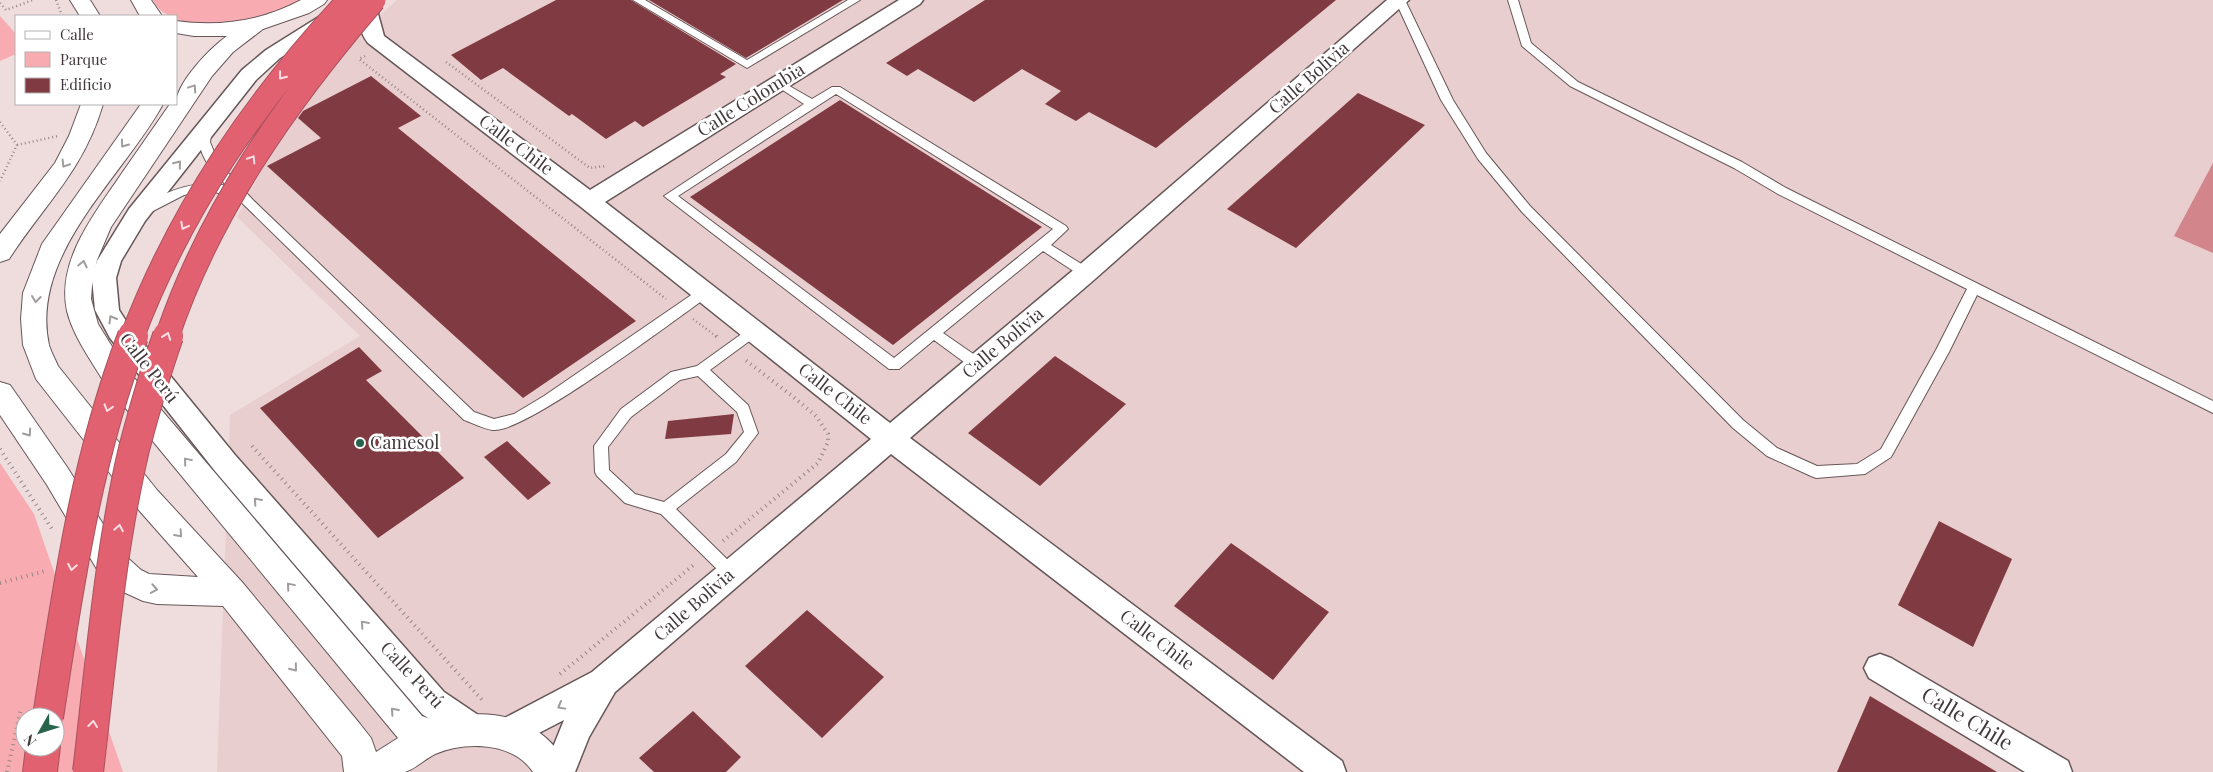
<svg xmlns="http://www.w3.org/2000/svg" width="2213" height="772" font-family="'Playfair Display',serif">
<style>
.built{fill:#e9cecf}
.green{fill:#f8abb0;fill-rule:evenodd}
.water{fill:#d2858b}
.building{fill:#803b42}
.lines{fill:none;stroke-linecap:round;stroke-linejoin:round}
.lane-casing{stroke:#675758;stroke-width:2}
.street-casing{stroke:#675758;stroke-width:3}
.secondary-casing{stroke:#675758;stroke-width:2}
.highway-casing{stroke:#aa535e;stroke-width:2}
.path-far1{stroke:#958888;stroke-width:2.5;stroke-dasharray:1 3;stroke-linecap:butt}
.path{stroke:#958888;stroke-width:4;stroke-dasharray:1 4.5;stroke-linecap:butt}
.lane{fill:#fff;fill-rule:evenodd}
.street{fill:#fff;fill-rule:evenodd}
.secondary{fill:#fff;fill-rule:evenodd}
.highway{fill:#e26171;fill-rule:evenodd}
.highway-bridge-far1-casing{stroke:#aa535e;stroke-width:25;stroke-linecap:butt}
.highway-bridge-casing{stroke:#aa535e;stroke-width:32;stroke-linecap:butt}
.highway-bridge-far1{stroke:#e26171;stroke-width:23}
.highway-bridge{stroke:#e26171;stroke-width:30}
.oneway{stroke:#f9dfe3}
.oneway2{stroke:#a09c9c}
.poi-dot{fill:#28634c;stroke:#fff;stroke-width:2}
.labels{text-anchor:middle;stroke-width:5;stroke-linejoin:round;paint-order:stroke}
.street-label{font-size:18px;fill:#41393a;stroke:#fff}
.poi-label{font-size:18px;fill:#41393a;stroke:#fff;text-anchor:start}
.near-street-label{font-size:21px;fill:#41393a;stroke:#fff}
</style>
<rect width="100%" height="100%" fill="#efdddd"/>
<!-- built -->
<path class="built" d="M397,0h1816v772h-1996l13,-357 130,-79 -123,-119 40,-76 74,-100z"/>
<!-- green -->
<path class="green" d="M153,0h154c-40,17 -88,33 -131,19v-3c-11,0 -18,-6 -23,-16z
M0,16l16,18v20l-16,7z
M0,463l34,51 89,258h-123zM25,717h30v30h-30z"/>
<!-- water -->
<path class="water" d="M2213,163v90l-39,-17z"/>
<!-- building -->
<path class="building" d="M556,0h75l105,64 -16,10 6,3 -83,50 -8,-6 -29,18 -34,-25 -3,2 -66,-48 -22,12 -30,-25z
M649,0h194l-97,58z
M985,0h351l-180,148 -67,-36 -13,9 -31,-17 16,-13 -39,-22 -48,33 -56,-33 -11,7 -21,-13z
M371,76l50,40 -23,12 238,193 -113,77 -256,-232 54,-28 -23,-20 5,-7z
M1358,93l67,32 -129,123 -69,-39z
M840,100l202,127 -149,118 -203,-148z
M359,347l23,24 -16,9 98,98 -86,60 -118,-130z
M1055,356l71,48 -86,82 -72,-53z
M734,414l-3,20 -66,5 3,-18z
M507,441l44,42 -23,17 -44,-43z
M1939,521l73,38 -39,88 -75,-42z
M1231,543l98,69 -56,68 -99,-74z
M807,610l77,67 -62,61 -77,-72z
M1870,696l127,76h-160z
M693,711l48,46 -15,15h-72l-15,-14z"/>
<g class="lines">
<!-- lane casing -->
<g class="lane-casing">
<path id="lane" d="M633,0h12l102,60 101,-60h12l-113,68z
M1395,0h10l48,100 33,53 44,53 213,214 34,28 40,18 40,-2 24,-15 55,-99 31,-61 -189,-95 -44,-26 -164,-82 -48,-40 -14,-46h10l13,43 47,39 164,80 44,26 427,213v12l-236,-118 -28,57 -58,105 -26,17 -49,4 -5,-2 -44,-20 -34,-28 -211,-216 -44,-53 -37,-59z
M779,80l33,19 20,-12h8l226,139 2,3 -17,16 40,25 1,3 -1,3h-10l-38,-25 -100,82 39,27 2,4 -2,4h-10l-38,-28 -35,29h-10l-225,-173 140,-92 -29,-19 -2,-2 2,-2zM836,94l217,135 -159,129 -216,-162z
M206,125l6,4 -2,13 8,20 35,38 221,212 20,7 20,-5 30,-18 156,-107h10l1,3 -1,3c-34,24 -186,139 -217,135 -9,-1 -20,-7 -29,-10l-225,-220 -24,-8 -12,-1 -19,4 -33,17h-8l-2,-3 2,-3c26,-16 53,-27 84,-20 -17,-17 -31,-32 -27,-57z
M754,325l5,1 2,4 -2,4 -49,36 38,35 10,28 -22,29 -60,47 60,59 3,5 -3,5 -5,2 -5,-2 -65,-64 -36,-11 -28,-27 -2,-4 -1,-26 27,-37 50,-37 26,-6zM698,376l39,36 7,20 -18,22 -62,48 -29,-8 -26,-24 -1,-23 23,-30 49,-37z"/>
</g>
<!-- street casing -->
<g class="street-casing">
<path id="street" d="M361,0h20l-3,14 6,22 206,154 309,-190h24l-3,4 -315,198 285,221 187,-156 310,-267h22l-314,279 -185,159 432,323 4,11h-42l-413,-318 -276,238 -26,45 -14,35h-32l21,-52 -58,30 -11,-5 -5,-11 5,-11 97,-51 279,-233 -290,-232 -213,-164c-9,-12 -13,-29 -7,-43z
M332,11l7,2 3,4 -3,4 -59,37 -24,22 -111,141 -24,40 -5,17 3,32 9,14 107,131 209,237 40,27 5,11 -5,11 -11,4 -11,-4 -40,-27 -207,-243 -105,-133 -15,-28 -3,-32 5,-17 32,-52 113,-139 24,-20 59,-37z
M1880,654l11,4 177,103 4,11h-47l-156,-94 -5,-10 5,-10z"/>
</g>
<!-- secondary casing -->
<g class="secondary-casing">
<path id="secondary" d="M70,0h20l10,16h-20z
M131,0h20l11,16h-22z
M301,0h26l-3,4 -15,9 -46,16 -30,23 -21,24 -101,151 -14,33 -5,26 -1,13 7,25 26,42 298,350c19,8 24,1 44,-1 45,-5 87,15 104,57h-37c-20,-30 -67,-31 -98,-18 -10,5 -20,15 -30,18 -9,0 -49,0 -61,0l-2,-16 -119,-150 -66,-2 -14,-3 -24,-11 -21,-19 -51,-86 -47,-70v-33l10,3 57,82 53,84 21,19 8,4 49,3 -61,-69 -101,-129 -13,-34 -2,-26 2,-26 19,-49 99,-140h22c-39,72 -134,150 -114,241 2,7 6,14 9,21l99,124 85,92 118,142 11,14 5,14 22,-14 -294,-356c-13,-22 -31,-46 -37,-71 -11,-51 29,-99 55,-138 16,-23 32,-46 48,-69h6c0,-21 34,-56 51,-68h-33l-18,-3v-12c44,6 86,0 125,-21z
M81,104h22c-19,66 -59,101 -94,155l-9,3v-28l55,-71 14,-27z"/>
</g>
<!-- highway casing -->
<g class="highway-casing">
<path id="highway" d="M55,735l5,12 -3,25h-34l3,-25h29z"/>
</g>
<!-- path-far1 -->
<path class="path-far1" d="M56,0l6,16
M0,3l6,7 27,-10
M365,56l-6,3 307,240
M446,62l144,106 16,-2
M0,122l17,23 -17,36
M17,145l41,-9
M693,319l24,18"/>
<!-- path -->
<path class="path" d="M716,336l2,2
M252,446l232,256
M0,449l52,80
M723,541l95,-78 10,-21v-8l-12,-18 -25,-21 -47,-36
M0,583l45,-12
M560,674l136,-111
M7,772l14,-63"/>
<!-- lane -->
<use href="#lane" class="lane"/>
<!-- street -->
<use href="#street" class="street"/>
<!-- secondary -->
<use href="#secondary" class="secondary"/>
<!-- highway -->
<use href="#highway" class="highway"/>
<!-- highway-bridge-far1 casing -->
<g class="highway-bridge-far1-casing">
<path id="highway-bridge-far1" d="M132,337c49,-129 123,-236 217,-337
M167,337c43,-127 120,-236 207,-337"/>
</g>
<!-- highway-bridge casing -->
<g class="highway-bridge-casing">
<path id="highway-bridge" d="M48,717c20,-129 38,-258 85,-381
M88,772c13,-108 21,-217 46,-323 10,-38 21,-76 34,-113"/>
</g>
<!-- highway-bridge-far1 -->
<use href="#highway-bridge-far1" class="highway-bridge-far1"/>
<!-- highway-bridge -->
<use href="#highway-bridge" class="highway-bridge"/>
</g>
<!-- one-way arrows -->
<defs><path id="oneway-chevron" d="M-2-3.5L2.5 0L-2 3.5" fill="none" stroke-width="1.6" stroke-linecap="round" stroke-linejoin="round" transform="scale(1.25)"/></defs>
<g class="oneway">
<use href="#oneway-chevron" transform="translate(282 76) rotate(128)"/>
<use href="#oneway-chevron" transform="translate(252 159) rotate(-58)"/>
<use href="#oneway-chevron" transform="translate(184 226) rotate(118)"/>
<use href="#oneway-chevron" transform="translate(167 336) rotate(-70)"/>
<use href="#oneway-chevron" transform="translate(108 408) rotate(107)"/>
<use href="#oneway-chevron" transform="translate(119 528) rotate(-80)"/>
<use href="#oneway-chevron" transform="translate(72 567) rotate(100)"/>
<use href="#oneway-chevron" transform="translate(93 724) rotate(-83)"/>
</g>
<g class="oneway2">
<use href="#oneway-chevron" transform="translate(193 88) rotate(-56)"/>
<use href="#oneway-chevron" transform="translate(124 144) rotate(126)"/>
<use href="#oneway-chevron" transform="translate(65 164) rotate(122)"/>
<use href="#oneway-chevron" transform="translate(178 164) rotate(-51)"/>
<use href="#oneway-chevron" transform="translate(83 264) rotate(-77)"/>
<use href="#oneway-chevron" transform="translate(36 299) rotate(97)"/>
<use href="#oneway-chevron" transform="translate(112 319) rotate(-120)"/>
<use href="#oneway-chevron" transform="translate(28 433) rotate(55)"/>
<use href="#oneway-chevron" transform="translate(187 461) rotate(-130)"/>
<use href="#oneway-chevron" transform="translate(257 501) rotate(-131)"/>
<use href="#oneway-chevron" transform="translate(179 534) rotate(48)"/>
<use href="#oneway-chevron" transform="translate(290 586) rotate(-130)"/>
<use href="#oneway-chevron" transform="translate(154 589) rotate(10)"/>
<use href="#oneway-chevron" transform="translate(364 624) rotate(-131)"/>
<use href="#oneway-chevron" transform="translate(294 668) rotate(51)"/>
<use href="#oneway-chevron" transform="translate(561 706) rotate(151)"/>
<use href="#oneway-chevron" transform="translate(394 711) rotate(-132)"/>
</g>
<!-- markers -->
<circle class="poi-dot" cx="360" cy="443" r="5"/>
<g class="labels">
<!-- street labels -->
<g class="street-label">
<text transform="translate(1309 78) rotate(-41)" y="6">Calle Bolivia</text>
<text transform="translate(751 100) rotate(-32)" y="6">Calle Colombia</text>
<text transform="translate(516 145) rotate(37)" y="6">Calle Chile</text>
<text transform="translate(1003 343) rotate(-40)" y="6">Calle Bolivia</text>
<text transform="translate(149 368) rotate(52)" y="6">Calle Perú</text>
<text transform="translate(835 394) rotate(38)" y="6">Calle Chile</text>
<text transform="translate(694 605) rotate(-41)" y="6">Calle Bolivia</text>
<text transform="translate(1157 640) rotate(37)" y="6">Calle Chile</text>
<text transform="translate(412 675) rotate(47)" y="6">Calle Perú</text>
</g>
<!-- poi labels -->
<g class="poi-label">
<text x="370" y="449">Camesol</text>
</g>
<!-- near-street labels -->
<g class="near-street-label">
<text transform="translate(1967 719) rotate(31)" y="7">Calle Chile</text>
</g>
</g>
<!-- legend -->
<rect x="15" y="15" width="162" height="90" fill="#ffffff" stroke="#b3b0b0"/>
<rect x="25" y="31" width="25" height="8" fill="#ffffff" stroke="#b3b0b0"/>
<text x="60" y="40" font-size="15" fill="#41393a">Calle</text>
<rect x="25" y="52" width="25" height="15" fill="#f8abb0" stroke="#b3b0b0"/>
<text x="60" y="65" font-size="15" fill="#41393a">Parque</text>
<rect x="25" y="78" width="25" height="15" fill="#803b42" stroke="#b3b0b0"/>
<text x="60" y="90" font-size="15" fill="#41393a">Edificio</text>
<!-- north arrow -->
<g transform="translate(40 732) rotate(231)"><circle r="24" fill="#ffffff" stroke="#b3b0b0"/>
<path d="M0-4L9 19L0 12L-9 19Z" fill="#28634c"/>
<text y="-8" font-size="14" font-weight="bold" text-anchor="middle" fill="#41393a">N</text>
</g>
</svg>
